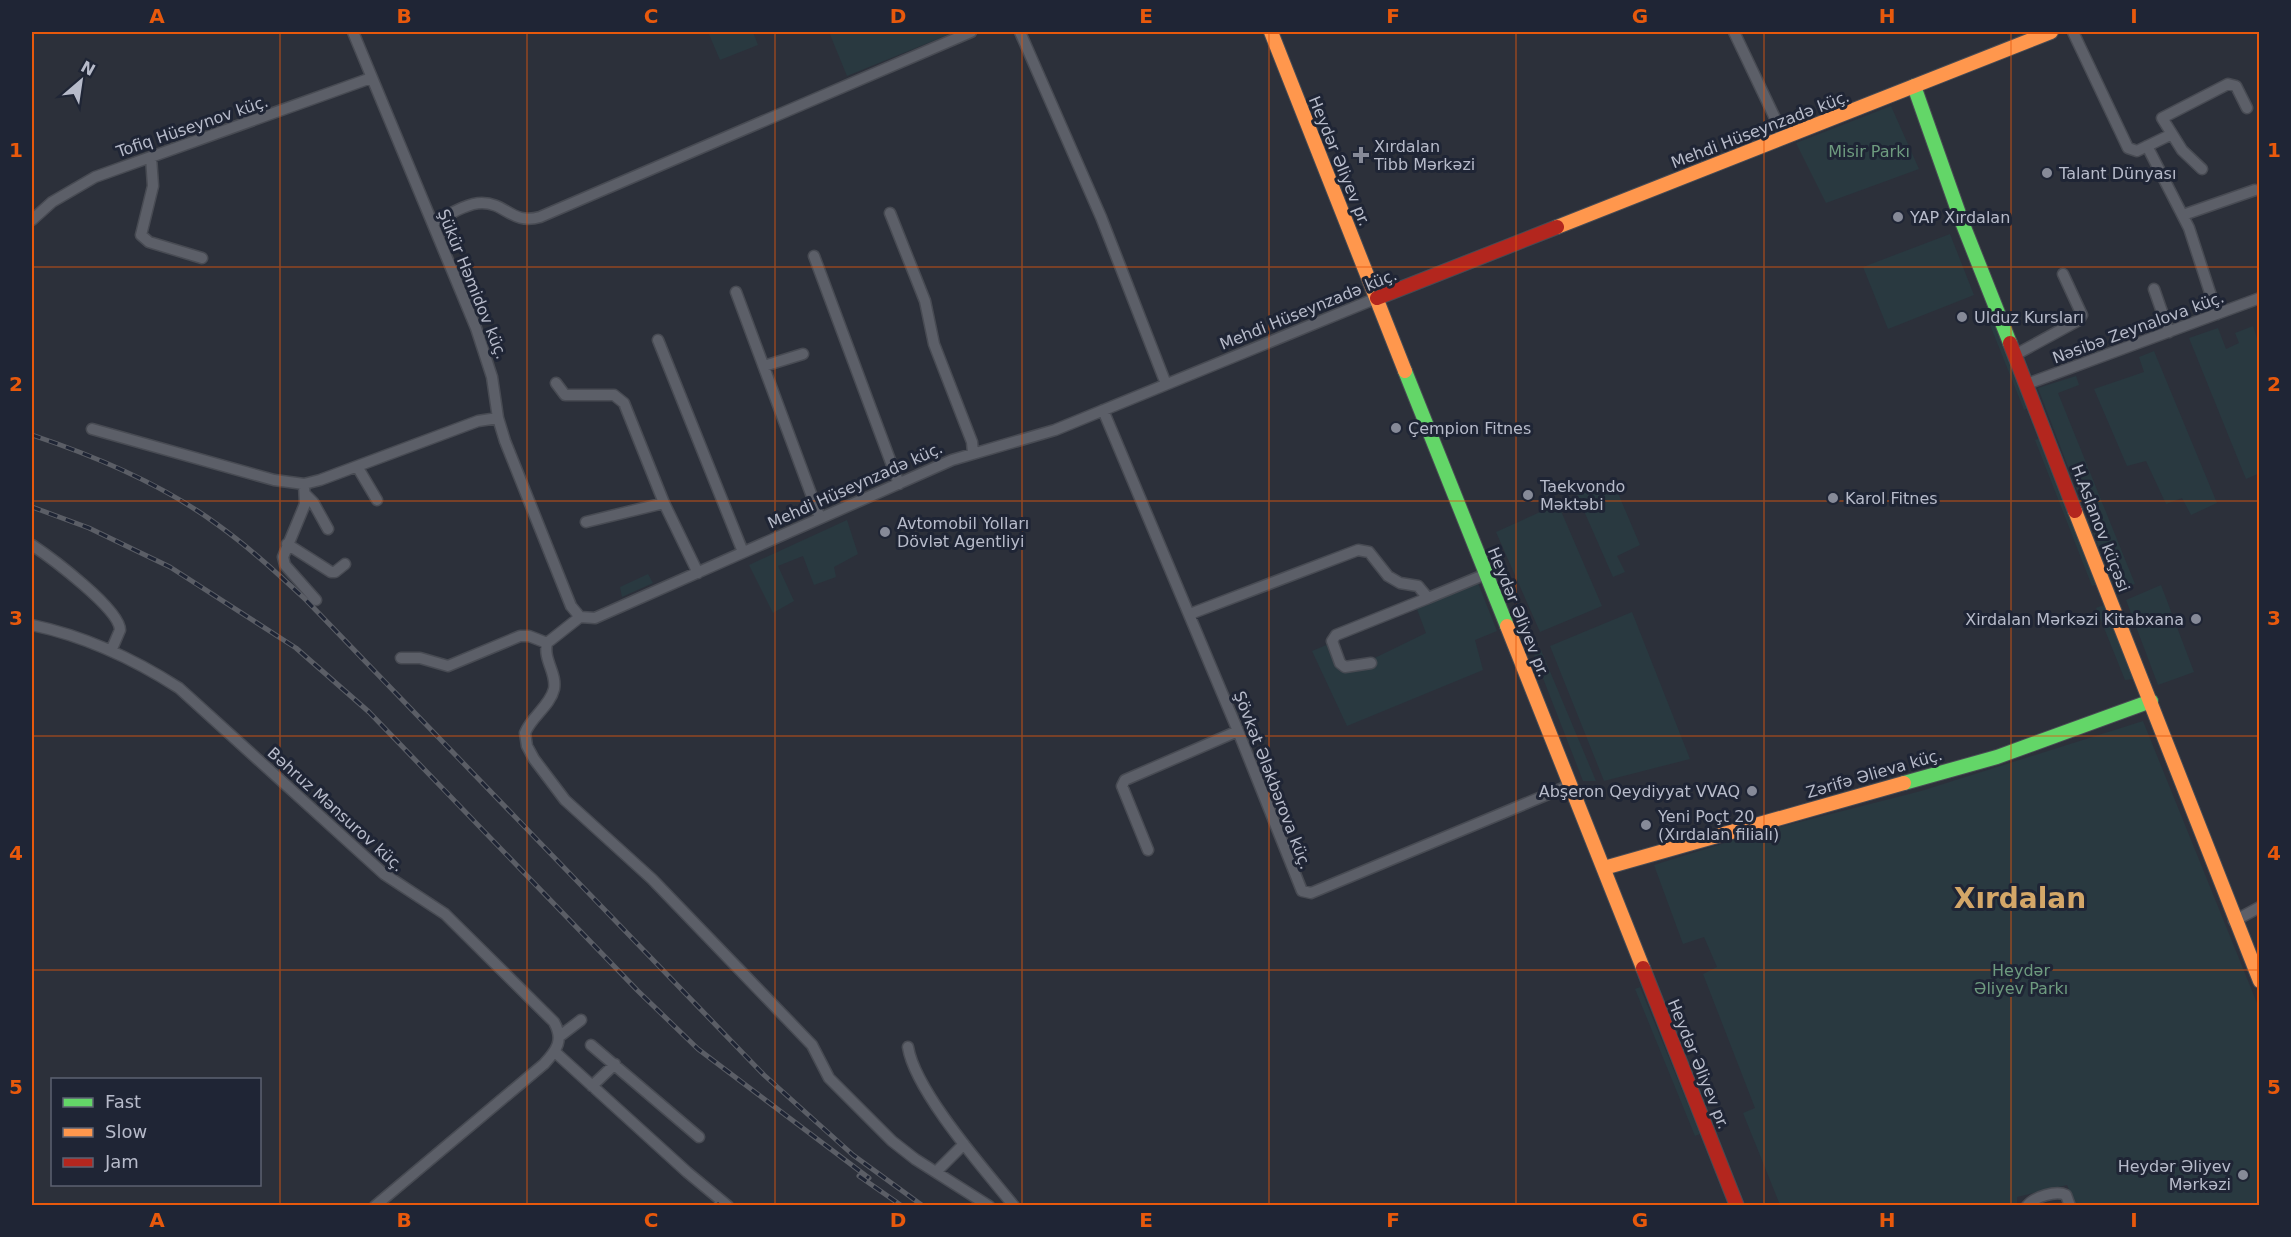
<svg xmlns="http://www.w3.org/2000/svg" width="2291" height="1237" font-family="'DejaVu Sans',sans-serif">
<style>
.green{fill:#293940}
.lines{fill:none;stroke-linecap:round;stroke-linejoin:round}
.street-casing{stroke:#484b53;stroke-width:13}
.fast-casing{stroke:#484b53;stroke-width:16}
.slow-casing{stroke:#484b53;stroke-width:16}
.jam-casing{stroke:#484b53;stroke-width:16}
.street{stroke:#5c5f68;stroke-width:10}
.fast{stroke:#63d668;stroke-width:14}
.slow{stroke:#ff974d;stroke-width:14}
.jam{stroke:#b3261e;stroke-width:14}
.rail-casing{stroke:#5b5e66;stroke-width:5}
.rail{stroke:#1f2535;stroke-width:3;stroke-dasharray:9;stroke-linecap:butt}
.grid{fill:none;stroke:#e8590c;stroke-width:1.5;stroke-opacity:0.55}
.poi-dot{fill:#868a98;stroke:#1f2535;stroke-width:2}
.labels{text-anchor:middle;stroke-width:6;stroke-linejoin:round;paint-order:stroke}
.street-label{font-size:16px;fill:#b7bbca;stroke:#1f2535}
.poi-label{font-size:16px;fill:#b7bbca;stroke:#1f2535;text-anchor:start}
.park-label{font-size:16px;fill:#6e9b7f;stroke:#1f2535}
.town-label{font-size:28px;font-weight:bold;fill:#d4a768;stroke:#1f2535}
.neatline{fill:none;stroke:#e8590c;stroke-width:2}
.grid-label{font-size:20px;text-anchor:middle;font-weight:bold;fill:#e8590c}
</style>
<rect width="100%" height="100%" fill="#2c303a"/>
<!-- green -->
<path class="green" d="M708,32h45l5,13 -38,15z
M829,32h126l-108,44z
M1891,106l28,63 -93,34 -30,-60z
M1950,234l24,61 -86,34 -25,-62z
M1989,308l40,100 -5,2 -40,-100z
M2253,326l6,18 1,129 -14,6 -57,-141 29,-10 8,21 13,-6 -4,-10z
M2154,351l63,152 -26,12 -9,-17 -16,6 -20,-43 -19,5 -33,-77 50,-17 -5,-15z
M2076,376l3,9 -21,8 77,191 -20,6 -77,-202z
M2041,438l57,146 -6,2 -57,-146z
M1612,479l28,66 -23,11 8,16 -12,5 -36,-82z
M1558,504l44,102 -62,26 -44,-100z
M847,520l11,34 -24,13 2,10 -22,8 -11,-29 -25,10 16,35 -21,12 -24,-48z
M648,574l5,9 -31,14 -2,-10z
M1478,583l19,48 -22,9 8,30 -136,56 -35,-75 24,-10 14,29 76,-37 -9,-24z
M2161,585l33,87 -36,13 -32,-85z
M2104,605l29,74 -8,1 -29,-72z
M1632,612l58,147 -86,22 -54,-135z
M1541,650l55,131h-13l-49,-126z
M2143,721l116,287v197h-184l-8,-20 -50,12v8h-237l-37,-92 12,-5 -52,-134 14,-7 -13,-30 -21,7 -29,-79 106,-33 161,-41z
M1640,987l60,147 -5,2 -60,-147z"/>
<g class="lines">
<!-- street casing -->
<g class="street-casing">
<path id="street" d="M353,32l123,296 16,49 6,41 7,23 66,165 9,11
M1020,32l81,185 65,167
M1734,32l50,105
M2073,32l55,116 9,3 33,-16
M2147,146l42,82 28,86
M151,157l2,29 -12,49 8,7 53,16
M2202,169l-20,-19 -20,-32 66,-34 8,2 11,22
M890,213l35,88 9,43 38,98 1,11
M2183,215l72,-25
M32,220l20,-18 43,-25 276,-99
M433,223c14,-7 33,-20 49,-20 24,0 30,22 58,14l431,-185
M814,256l85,228
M2154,289l15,43
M736,292l84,226
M658,340l85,212
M2015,355l64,-35 3,-5 -19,-41
M764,366l39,-12
M556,383l9,12h49l10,8 40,100 34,70
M2027,384l233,-86
M1103,410l135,321 64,160 9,2 259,-108
M92,429l182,51 30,4 16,-4 158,-59 20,-3
M358,468l19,32
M304,484l1,20 -22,53 2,8 31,35
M306,495l7,7 15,27
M586,522l78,-19
M287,544l44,28h4l10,-8
M32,545c18,12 88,64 88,85l-9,21
M1190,614l168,-64 11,2 19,24 12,7 18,3 10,12 58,-24
M580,617l15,1 357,-158 103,-30 322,-132
M580,617l-33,26c-4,17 10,30 7,46 -4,17 -23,28 -29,44l2,13 7,13 31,41 87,79 160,166 17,33 63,63 23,18 74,47
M32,625c52,11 102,34 147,63l205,186 61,40 109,108c10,18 3,28 -10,42l-169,142
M401,658h19l28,8 72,-30h9l18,7
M1371,663l-26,4 -5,-4 -8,-22 4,-6 10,-4 82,-33
M1148,850l-26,-64 3,-6 113,-49
M2234,921l26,-14
M560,1036l21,-16
M591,1045l108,92
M908,1047c7,44 76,122 106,159
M555,1052l132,120 41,34
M592,1086l23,-22
M936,1172l28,-28
M2027,1206c7,-9 29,-16 39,-11l4,11"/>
</g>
<!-- fast casing -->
<g class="fast-casing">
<path id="fast" d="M1914,86l48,136 48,121
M1405,371l102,255
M1904,783l93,-26 154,-56"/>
</g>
<!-- slow casing -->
<g class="slow-casing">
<path id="slow" d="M1271,32l134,339
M1557,227l494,-195
M2075,511l185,470
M1507,626l136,342
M1604,868l300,-85"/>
</g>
<!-- jam casing -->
<g class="jam-casing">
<path id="jam" d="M1377,298l180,-71
M2010,343l65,168
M1643,968l94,238"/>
</g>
<!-- street -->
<use href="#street" class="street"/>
<!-- fast -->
<use href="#fast" class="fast"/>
<!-- slow -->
<use href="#slow" class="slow"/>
<!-- jam -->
<use href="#jam" class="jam"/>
<!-- rail casing -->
<g class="rail-casing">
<path id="rail" d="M32,435c63,21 132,50 186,90 32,23 60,49 88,75l458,475 89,80 70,51
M32,507l57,21 81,39 126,81 73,64 269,279 60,58 171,129
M859,1176l43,30
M717,1203l3,3"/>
</g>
<!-- rail -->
<use href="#rail" class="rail"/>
</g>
<!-- grid -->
<path class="grid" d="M280,32v1174M527,32v1174M775,32v1174M1022,32v1174M1269,32v1174M1516,32v1174M1764,32v1174M2011,32v1174M32,267h2228M32,501h2228M32,736h2228M32,970h2228"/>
<!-- markers -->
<g class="poi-dot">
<path d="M1358 146h6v6h6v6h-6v6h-6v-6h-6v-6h6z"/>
<circle cx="2047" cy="173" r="6"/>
<circle cx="1898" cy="217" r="6"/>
<circle cx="1962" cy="317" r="6"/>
<circle cx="1396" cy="428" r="6"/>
<circle cx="1528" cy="495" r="6"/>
<circle cx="1833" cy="498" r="6"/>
<circle cx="885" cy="532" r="6"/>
<circle cx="2196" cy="619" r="6"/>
<circle cx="1752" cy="791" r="6"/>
<circle cx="1646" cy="825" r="6"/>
<circle cx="2243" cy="1175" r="6"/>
</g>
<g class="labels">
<!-- street labels -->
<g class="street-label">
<text transform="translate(192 126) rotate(-19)" y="6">Tofiq Hüseynov küç.</text>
<text transform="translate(1760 129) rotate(-21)" y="6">Mehdi Hüseynzadə küç.</text>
<text transform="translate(1340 161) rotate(68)" y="6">Heydər Əliyev pr.</text>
<text transform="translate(473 284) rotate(68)" y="6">Şükür Həmidov küç.</text>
<text transform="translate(1308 309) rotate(-22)" y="6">Mehdi Hüseynzadə küç.</text>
<text transform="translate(2138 327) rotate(-20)" y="6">Nəsibə Zeynalova küç.</text>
<text transform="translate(855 485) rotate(-24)" y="6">Mehdi Hüseynzadə küç.</text>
<text transform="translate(2101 528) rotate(69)" y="6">H.Aslanov küçəsi</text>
<text transform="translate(1519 612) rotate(68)" y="6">Heydər Əliyev pr.</text>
<text transform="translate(1874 773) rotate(-16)" y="6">Zərifə Əlieva küç.</text>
<text transform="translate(1273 780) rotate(69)" y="6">Şövkət Ələkbərova küç.</text>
<text transform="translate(336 809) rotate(42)" y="6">Bəhruz Mənsurov küç.</text>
<text transform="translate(1699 1064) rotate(68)" y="6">Heydər Əliyev pr.</text>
</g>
<!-- poi labels -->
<g class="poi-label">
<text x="1374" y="152">Xırdalan<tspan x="1374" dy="18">Tibb Mərkəzi</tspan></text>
<text x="2059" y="179">Talant Dünyası</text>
<text x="1910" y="223">YAP Xırdalan</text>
<text x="1974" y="323">Ulduz Kursları</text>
<text x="1408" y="434">Çempion Fitnes</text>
<text x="1540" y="492">Taekvondo<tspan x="1540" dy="18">Məktəbi</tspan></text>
<text x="1845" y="504">Karol Fitnes</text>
<text x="897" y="529">Avtomobil Yolları<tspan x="897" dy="18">Dövlət Agentliyi</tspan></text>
<text x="2184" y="625" text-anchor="end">Xirdalan Mərkəzi Kitabxana</text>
<text x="1740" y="797" text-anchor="end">Abşeron Qeydiyyat VVAQ</text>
<text x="1658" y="822">Yeni Poçt 20<tspan x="1658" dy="18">(Xırdalan filialı)</tspan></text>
<text x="2231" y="1172" text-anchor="end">Heydər Əliyev<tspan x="2231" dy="18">Mərkəzi</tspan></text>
</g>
<!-- park labels -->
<g class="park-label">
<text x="1869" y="157">Misir Parkı</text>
<text x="2021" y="976">Heydər<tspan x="2021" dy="18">Əliyev Parkı</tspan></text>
</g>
<!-- town labels -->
<g class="town-label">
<text x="2020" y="908">Xırdalan</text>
</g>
</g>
<!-- border -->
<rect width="2291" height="1237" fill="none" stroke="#1f2535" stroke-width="66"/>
<!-- legend -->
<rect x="51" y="1078" width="210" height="108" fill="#1f2535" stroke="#5c6171" stroke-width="1.5"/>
<rect x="63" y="1098" width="30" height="9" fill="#63d668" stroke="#5c6171" stroke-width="1.5"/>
<text x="105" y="1108" font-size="18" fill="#b7bbca">Fast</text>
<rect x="63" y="1128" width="30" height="9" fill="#ff974d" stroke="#5c6171" stroke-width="1.5"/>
<text x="105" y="1138" font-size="18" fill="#b7bbca">Slow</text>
<rect x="63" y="1158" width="30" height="9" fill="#b3261e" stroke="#5c6171" stroke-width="1.5"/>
<text x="105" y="1168" font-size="18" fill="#b7bbca">Jam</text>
<!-- north arrow -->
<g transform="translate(81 81) rotate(29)" stroke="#1f2535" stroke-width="4.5" paint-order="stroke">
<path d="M0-4.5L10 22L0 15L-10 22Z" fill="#b7bbca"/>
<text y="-9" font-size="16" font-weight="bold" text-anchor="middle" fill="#b7bbca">N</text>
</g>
<rect x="33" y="33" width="2225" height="1171" class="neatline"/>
<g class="grid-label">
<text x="157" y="23">A</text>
<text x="404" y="23">B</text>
<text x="651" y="23">C</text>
<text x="898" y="23">D</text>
<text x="1146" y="23">E</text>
<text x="1393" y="23">F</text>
<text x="1640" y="23">G</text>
<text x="1887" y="23">H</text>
<text x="2134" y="23">I</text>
<text x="16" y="157">1</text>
<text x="2274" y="157">1</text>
<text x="16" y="391">2</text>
<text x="2274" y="391">2</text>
<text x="16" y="625">3</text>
<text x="2274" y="625">3</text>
<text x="16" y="860">4</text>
<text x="2274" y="860">4</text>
<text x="16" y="1094">5</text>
<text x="2274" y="1094">5</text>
<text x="157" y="1227">A</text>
<text x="404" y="1227">B</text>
<text x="651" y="1227">C</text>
<text x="898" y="1227">D</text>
<text x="1146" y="1227">E</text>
<text x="1393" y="1227">F</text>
<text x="1640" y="1227">G</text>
<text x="1887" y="1227">H</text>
<text x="2134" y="1227">I</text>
</g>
</svg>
